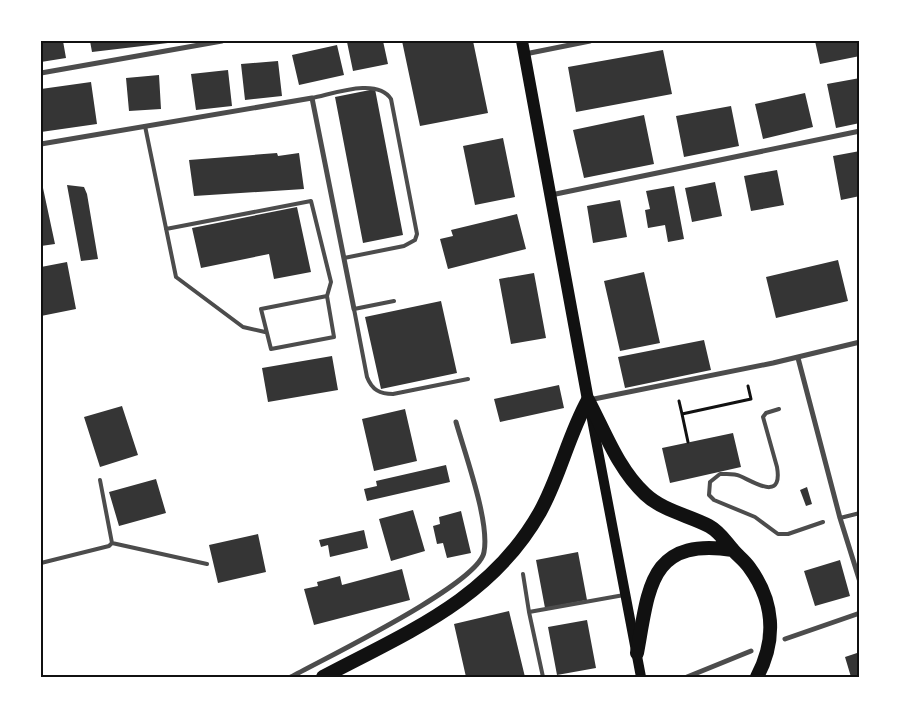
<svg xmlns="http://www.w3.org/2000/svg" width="901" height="718" font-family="Barlow,sans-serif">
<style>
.building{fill:#353535}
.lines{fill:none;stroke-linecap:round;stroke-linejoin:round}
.path{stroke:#111;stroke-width:3}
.service{stroke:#4c4c4c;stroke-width:4}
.minor{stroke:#4c4c4c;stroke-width:5}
.secondary{stroke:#111;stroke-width:10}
.primary{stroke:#111;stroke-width:12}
.trunk{stroke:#111;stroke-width:14}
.neatline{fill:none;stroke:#111;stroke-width:2}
</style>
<rect width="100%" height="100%" fill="#fff"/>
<!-- building -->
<path class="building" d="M41,41h22l3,17 -25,4z
M90,41h78v2l-76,9z
M383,41l5,23 -35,7 -6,-29z
M402,41h71l15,72 -68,13z
M815,41h45v15l-40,8z
M337,45l7,30 -45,10 -7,-30z
M663,50l9,44 -96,18 -8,-45z
M278,61l4,35 -37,4 -4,-36z
M228,70l4,36 -36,4 -5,-36z
M159,75l2,34 -32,2 -3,-33z
M860,78v45l-24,5 -9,-44z
M91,82l6,42 -56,8v-43z
M375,89l28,146 -40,8 -28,-146z
M805,93l8,34 -50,12 -8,-35z
M731,106l8,40 -55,11 -8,-41z
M644,115l10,49 -70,14 -11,-48z
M503,138l12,59 -40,8 -12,-59z
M860,151v45l-19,4 -8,-44z
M277,153l1,3 21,-3 5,36 -110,7 -5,-36z
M777,170l7,35 -33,6 -7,-35z
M715,182l7,34 -30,6 -7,-34z
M67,185l17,2 3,7 11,65 -17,2z
M674,186l10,53 -16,3 -3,-17 -17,3 -3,-18 5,-1 -4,-18z
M43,188l12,56 -14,2v-57z
M620,200l7,37 -34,6 -6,-37z
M297,207l14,65 -37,7 -5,-25 -68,14 -9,-40z
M517,214l9,35 -78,20 -8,-30 13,-3 -2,-6z
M838,260l10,41 -72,17 -10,-41z
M67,262l9,47 -35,7v-49z
M644,272l16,71 -40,8 -16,-70z
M534,273l12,65 -35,6 -12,-65z
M441,301l16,72 -76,16 -16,-72z
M704,340l7,30 -86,18 -7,-31z
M332,356l6,34 -70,12 -6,-34z
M559,385l5,23 -64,14 -6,-23z
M122,406l16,49 -38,12 -16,-50z
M405,409l12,52 -43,10 -12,-52z
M733,433l8,34 -71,16 -8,-35z
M446,465l4,17 -83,19 -3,-12 13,-3 -1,-5z
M156,479l10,34 -47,13 -10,-34z
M807,487l5,17 -6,2 -6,-16z
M413,510l12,41 -34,10 -12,-42z
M461,511l10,42 -24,5 -4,-15 -6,1 -4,-18 7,-2 -1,-7z
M364,530l4,18 -38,9 -2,-12 -7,2 -2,-7z
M258,534l8,38 -48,11 -9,-38z
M578,552l9,48 -42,8 -9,-48z
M840,560l10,36 -35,10 -11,-35z
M402,569l8,31 -96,25 -10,-36 14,-3 -1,-4 23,-6 2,9z
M509,611l16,66h-59l-12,-53z
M587,620l9,48 -39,7 -9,-48z
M860,652v25h-9l-6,-20z"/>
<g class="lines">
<!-- path -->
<path class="path" d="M679,401l3,13
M688,442l-6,-28 69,-15 -3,-13"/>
<!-- service -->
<path class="service" d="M312,98c21,-4 65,-21 79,1l26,135 -2,6 -11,6 -60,12
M145,126l31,151 67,50 22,5
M166,229l145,-28 20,81 -4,14
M327,296l7,41 -63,12 -10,-40z
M394,301l-40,8 13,68c5,13 13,17 26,17l75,-15
M779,409l-13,4 -3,4 14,50c6,35 -23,15 -37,9 -6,-3 -13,-2 -20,-2l-10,8 -1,13 5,5 41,17 23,17h10l35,-12
M840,518l20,-5
M112,543l95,21
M41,563l68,-17 3,-3 -12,-63
M523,574l6,38 95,-17
M529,612l14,65"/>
<!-- minor -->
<path class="minor" d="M525,54l65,-13
M41,73l181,-32
M41,144l271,-46 42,211
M551,195l309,-64
M798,358l42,160 20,64
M589,400l184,-37 87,-21
M785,639l75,-26
M291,677c34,-19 188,-93 193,-125 6,-30 -19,-98 -28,-130
M687,677l64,-26"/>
<!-- secondary -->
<path class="secondary" d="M591,414l50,263"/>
<!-- primary -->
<path class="primary" d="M522,41l66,359"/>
<!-- trunk -->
<path class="trunk" d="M588,400c17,32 30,69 57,94 18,17 43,21 64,32 11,6 16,15 24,24 5,6 11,10 16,17 25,34 28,72 8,110
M637,653c12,-65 12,-116 96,-103
M323,677c85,-45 168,-78 217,-165 20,-36 28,-76 48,-112"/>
</g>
<!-- border -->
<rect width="901" height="718" fill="none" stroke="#ffffff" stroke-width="85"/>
<rect x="42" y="42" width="816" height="634" class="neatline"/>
</svg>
